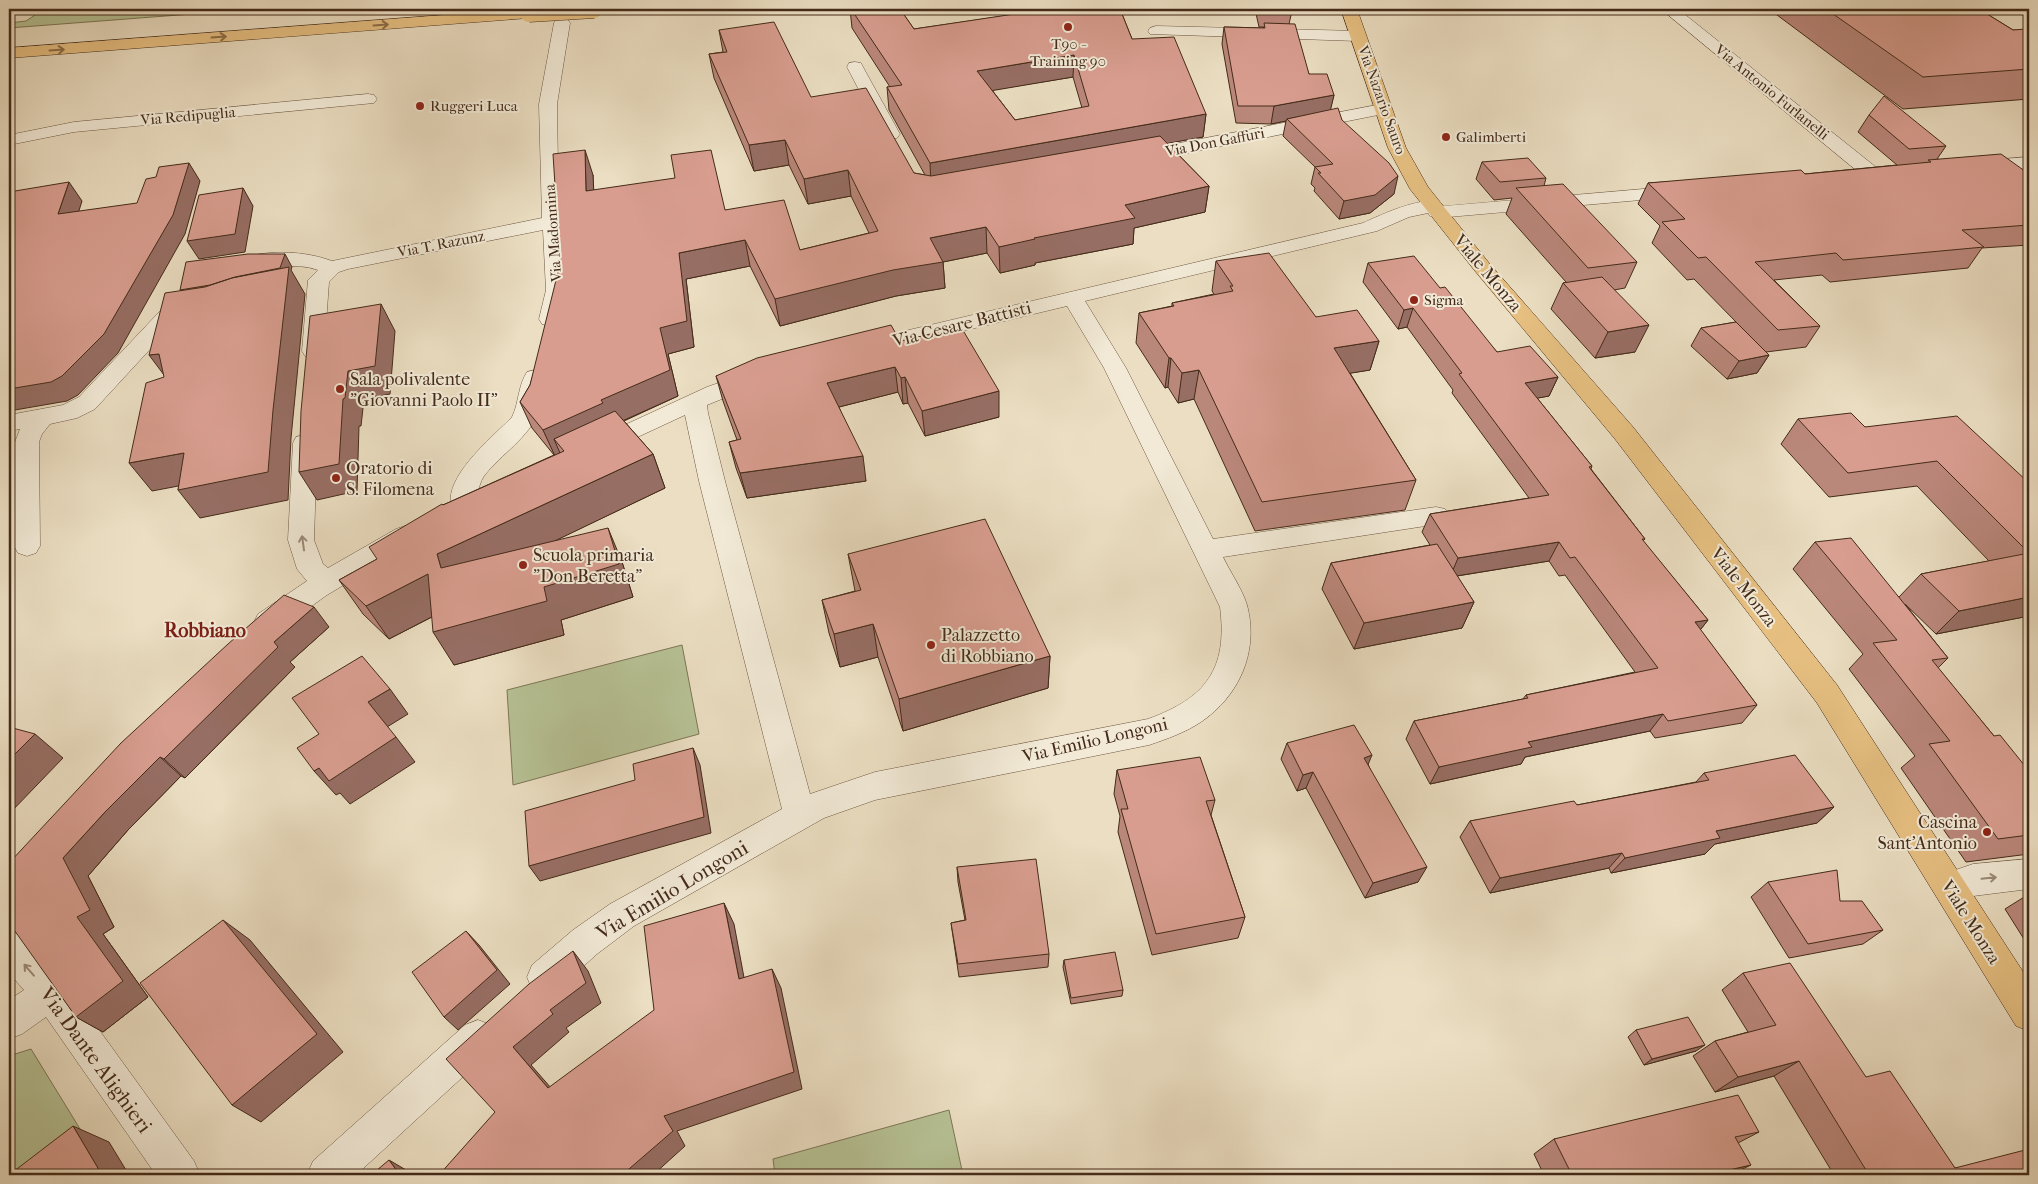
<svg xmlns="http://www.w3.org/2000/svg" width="2038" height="1184" font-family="'IM FELL French Canon',serif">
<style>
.green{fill:#b6c194;stroke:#7d7656}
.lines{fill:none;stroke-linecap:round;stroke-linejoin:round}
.minor-casing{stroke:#6e5843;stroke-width:1}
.major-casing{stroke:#442b19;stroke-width:1}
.highway-casing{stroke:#442b19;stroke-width:1}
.minor{fill:#f2ead7;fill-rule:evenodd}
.major{fill:#e6bf81;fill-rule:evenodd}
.highway{fill:#e6bf81;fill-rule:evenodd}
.highway-bridge-casing{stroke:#442b19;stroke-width:19;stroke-linecap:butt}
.highway-bridge{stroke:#e6bf81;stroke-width:18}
.wall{fill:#ba877b;stroke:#442b19;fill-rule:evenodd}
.shaded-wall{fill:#976e64;stroke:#442b19}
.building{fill:#d89d8f;stroke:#442b19;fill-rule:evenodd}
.oneway{stroke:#8d6e48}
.oneway2{stroke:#9b8a78}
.poi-dot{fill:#8f2418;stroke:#f2ead7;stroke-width:2}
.labels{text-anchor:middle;stroke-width:4;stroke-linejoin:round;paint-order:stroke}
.far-poi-label{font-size:15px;fill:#442b19;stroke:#f2ead7;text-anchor:start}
.far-street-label{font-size:15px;fill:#442b19;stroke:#f2ead7}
.street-label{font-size:18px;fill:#442b19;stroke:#f2ead7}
.poi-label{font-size:18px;fill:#442b19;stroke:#f2ead7;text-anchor:start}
.quarter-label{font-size:20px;font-weight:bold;fill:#7a1f14;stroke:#f2ead7}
.near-street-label{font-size:21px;fill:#442b19;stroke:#f2ead7}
</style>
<rect width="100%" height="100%" fill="#ebdec2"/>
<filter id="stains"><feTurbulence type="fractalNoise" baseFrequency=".004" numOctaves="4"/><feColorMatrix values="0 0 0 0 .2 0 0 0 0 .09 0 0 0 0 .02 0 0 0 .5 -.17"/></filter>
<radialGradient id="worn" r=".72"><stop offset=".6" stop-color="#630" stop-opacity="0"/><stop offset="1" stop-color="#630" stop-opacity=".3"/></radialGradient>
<!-- green -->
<path class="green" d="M44,9h213l-248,19v-5l17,-2z
M682,645l17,89 -186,51 -6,-95z
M31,1049l57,93 -44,33h-35v-119z
M949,1110l14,65h-188l-2,-16z"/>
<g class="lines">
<!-- minor casing -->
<g class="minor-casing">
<path id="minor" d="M1661,9h17l204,163 2,4 -2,4 -7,2 -7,-2z
M562,18l6,2 2,3 -13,81 1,66 10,120 -7,29 -3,5 -8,2 -8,-2 -3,-5 7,-29 -3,-60 -195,39 -9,3 -10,10 -5,69 -3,5 -8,2 -8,-2 -3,-5 6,-71 10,-10c-24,-9 -50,1 -73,-5l-3,-4 3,-4c27,-7 60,-6 87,4l210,-43 -3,-114 15,-81 2,-3z
M1156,26l202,5 6,2 2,3 -2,3 -6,2 -208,-7 -2,-3 2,-3z
M855,62l6,1 2,4 37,67 -3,4 -6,1 -6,-1 -3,-4 -35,-67 2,-4z
M368,94l6,1 3,4 -3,4 -300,29 -65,13v-10l65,-13z
M1382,104l6,1 3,4 -3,4 -250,50 -7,-2 -2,-4 2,-4 7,-2z
M2029,157v12l-51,4 -7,-2 -2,-4 2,-4 7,-2z
M1679,186l7,2 3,4 -3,4 -249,22 -7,-2 -2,-3 -19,4 -32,14 -292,70 41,67 87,171 223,-32 9,2 4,7 -4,7 -222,34c7,15 22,36 25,52 10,44 -9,87 -47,113 -15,10 -34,17 -52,23l-274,55 -51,18 -190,108 -37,28 -39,35 -13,5 -13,-5 -5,-12 5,-12 41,-35 37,-26 172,-95 -83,-328 -14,-66 -86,40 -9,-2 -3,-6 3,-6 117,-54 49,-17 8,2 4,5 -4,5 -57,23 1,8 17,68 85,313 65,-22 273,-53c58,-21 80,-50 72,-112l-116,-239 -37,-62 -205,49 -8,-2 -3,-5 3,-5 509,-120c20,-9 56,-26 77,-21l3,4z
M185,305l8,2 3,5 -3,5 -16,3 -82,89 -18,9 -27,6 -8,10 -3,8 1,104 -4,7 -9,3 -9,-3 -4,-7 1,-104 5,-13 -11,2v-16l54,-10 16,-8 83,-88z
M535,370l8,2 4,5c-3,11 -4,24 -8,34 -10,27 -38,43 -55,65 -8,12 -5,25 -12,37l-9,2 -9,-2c-18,-31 39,-76 58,-96 7,-14 6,-32 15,-45z
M305,435l9,2 3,6 -3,97 9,24 5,4 68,-39 9,-3 9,3 4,7 -4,7 -87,52 -49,35 -10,3 -10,-3 -4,-8 4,-8 49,-33 -10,-12 -9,-29 5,-97 3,-6z
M2029,859v30l-56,7 -23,7 -12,-5 -5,-11 5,-11 35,-12z
M9,930l12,5 42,45 131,181 6,14h-44l-110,-158 -24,17 -13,5v-39l15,-10 -15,-17z
M478,1020l13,5 5,13 -5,13 -135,124h-49l6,-14 152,-136z"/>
</g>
<!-- major casing -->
<g class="major-casing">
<path id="major" d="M1341,9h16l49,139 22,39 61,76 144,164 204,258 192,296v50l-13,-5 -199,-323 -202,-264 -140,-168 -65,-82 -22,-41z"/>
</g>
<!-- highway casing -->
<g class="highway-casing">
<path id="highway" d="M523,9l12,1 2,3 -2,3 -6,2 -520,40v-10z
M2016,9h13v8l-6,-2z"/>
</g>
<!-- minor -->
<use href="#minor" class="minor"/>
<!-- major -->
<use href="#major" class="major"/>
<!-- highway -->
<use href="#highway" class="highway"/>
<!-- highway-bridge casing -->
<g class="highway-bridge-casing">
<path id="highway-bridge" d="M529,13l65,-4"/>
</g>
<!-- highway-bridge -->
<use href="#highway-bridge" class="highway-bridge"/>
</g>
<!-- wall -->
<path class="wall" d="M850,9h50l14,20 104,-15v-5h102l12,30 74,75 -3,23 -36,6 42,43 -4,26 -71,16 -1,16 -98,19v2l-35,8 -13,-20 -44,9 2,26 -49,8 -116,30 -30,-60 -64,13 8,68 -26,7 10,42 -54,25 29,33 12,34 -109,52 66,22 11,35 -72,23 3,15 -110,30 -22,-48 -43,22 -26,-25 -24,-34 38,-21 66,-54 111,-50 -22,-27 -12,-26 10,-17 63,-210v15l132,20 75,40 69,-17 -18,-37 -43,8 -19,-39 -35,6 -40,-93 -5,-24 14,-2 -4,-22 195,143 11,2 -36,-65 -2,-23h3l-38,-59zM1073,77l9,31 -67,12 -23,-30z
M1255,9h36l1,2 -3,13 20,50 25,21 -4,15 12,10 52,74 -24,19 -31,6 -25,-28 1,-3 -4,-4 4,-17 -32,-31 3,-15 -15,3 -35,-1 -14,-79 2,-17 39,1 1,-1h-5z
M1769,9h210l34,21 16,1v68l-126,10z
M1869,115l77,31 -9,13 92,15v71l-47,3 -14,20 -138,14 -8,-7 -48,5 46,46 -14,21 -40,5 3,3 -12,18 -30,6 -36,-33 10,-18 35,-6 -42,-43 -7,1 -35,-37 8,-17 -22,-22 10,-21 157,-9 92,-9 -39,-33z
M1482,162l64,16 -2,8 93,76 -12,26 -11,2 21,62 -40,6 -44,-49 12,-26 3,-1 -60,-68 6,-16 -18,2 -18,-21z
M1216,261l100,56 63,24 -9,29 -20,3 66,107 -11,30 -150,21 -61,-132 -16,4 -10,-16 -3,1 -29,-45 3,-30 33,-7v-3l42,-9 -2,-3z
M1368,263l72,25 57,64 61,25 -9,19 -12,2 55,68 -1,3 54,70 -2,2 65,79 -8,10 57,75 -15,18 -87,15 -5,-7 -125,26 -4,7 -91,20 -24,-45 8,-18 109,-22 3,-4 109,-23 -70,-97 -6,1 -10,-15 -92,15 17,26 -12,26 -108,21 -32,-60 9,-26 99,-18 -8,-13 8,-18 99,-16 -77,-105 1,-3 -46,-63 -9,2 -35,-47z
M900,341l99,76 -74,19 -17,-33 -5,1 -5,-12 -59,15 27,74 -119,17 -11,-30 -7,-26 8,-2 -14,-39 -7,-25z
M1798,419l67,8 164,56v133l-93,18 -31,-30 43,54 -10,10 56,68 35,35v83l-63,8 -65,-94 14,-12 -66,-87 14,-15 -70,-85 22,-27 84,55 22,-23 68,-13 -72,-75 -88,11 -48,-53z
M848,554l202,102 -2,32 -145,43 -25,-74 -38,10 -11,-34 -7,-33 33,-9z
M329,627l-39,35 5,5 -110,111 -4,-2 -53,54 -40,46 26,51 -11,7 45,63 -45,35 -27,-15 -62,-91 -5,-63z
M1287,743l81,21 50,118 -53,16 -59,-110 -9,3 -16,-32z
M1117,770l98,30 -4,15 34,102 -7,21 -86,17 -34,-123 2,-16 -6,-22z
M1704,773l130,34 -17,16 -102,21 -10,10 -94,19 -2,-5 -119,25 -30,-56 10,-16 107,-16 119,-23z
M957,867l92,87 -1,13 -89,10 -8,-54 14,-3 -7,-38z
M1768,882l72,19 43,29 -20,14 -74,14 -38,-61z
M2029,894v53l-24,-38z
M1064,960l59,30 -1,6 -51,8 -8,-37z
M1743,973l123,104 89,91 74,7h-195l-60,-99 -59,16 -22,-36 22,-15 33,-9 -26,-42z
M1636,1030l60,21 -52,14 -16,-28z
M1759,1132l-21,11 -8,32h-186l-10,-21 20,-15z"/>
<!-- shaded-wall -->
<path class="shaded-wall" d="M1074,55l-1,22 -95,16 -1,-22z
M1334,95l-4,17 -43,7 -1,2 -15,3 3,-18z
M1206,114l-3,23 -272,49 -1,-23z
M785,140l4,25 -35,6 -5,-26z
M585,150l8,25 2,41 -9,-25z
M189,163l11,18 -15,53 -67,119 -40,42 -11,6 -58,10v-22z
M848,170l3,26 -43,8 -4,-25z
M1398,176l-4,18 -24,19 -31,6 5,-18z
M69,182l13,19 -10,32 -14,-19z
M1209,186l-4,26 -71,16 -1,16 -98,19v2l-35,8 -1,-26 35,-9 91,-33z
M243,188l10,18 -8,46 -46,7 -12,-18z
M986,227l1,26 -44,9 2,26 -49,8 -116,30 -5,-27 155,-61z
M745,240l5,26 -64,13 8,68 -26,7 10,42 -67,30 -57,13 6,14 -5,3 -12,-26 58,-30 59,-72 19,-75z
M285,254l7,13 -1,3 14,24 -14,144 -3,62 -88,18 -22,-28 41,-192 -31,5 -8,-13z
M381,304l14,27 -5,63 -26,5 -3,27h-2l-2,65 -40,9 -18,-28 44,-73 5,-28z
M1413,308l-6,19 -9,2 6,-19z
M1649,325l-14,27 -40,6 13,-26z
M1379,341l-9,29 -43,7 7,-29z
M159,354l11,29 -21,-28z
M1769,355l-12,18 -30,6 12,-18z
M1169,358h2l-3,29 -3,1z
M895,367l3,25 -67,17 -4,-26z
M1199,370l-5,29 -16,4 4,-30z
M905,377l3,26 -5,1 -2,-26z
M1558,377l-9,19 -32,6 8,-19z
M999,391v26l-74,19 -3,-25z
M184,453l21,28 -53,10 -23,-28z
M653,454l12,34 -208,100 -16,-20 -4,-14z
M863,456l3,25 -119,17 -7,-25z
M608,528l14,34 11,35 -72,23 3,15 -110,30 -21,-33 111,-45z
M1559,542l-10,19 -99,16 8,-19z
M428,574l21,34 -60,31 -23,-33z
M2029,597v19l-93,18 23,-23z
M1474,602l-12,26 -108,21 10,-26z
M314,607l15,20 -39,35 5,5 -110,111 -21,-19 110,-117z
M1708,620l-14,18 1,-16z
M873,624l5,33 -38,10 -6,-33z
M1050,656l-2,32 -145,43 -4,-32z
M390,689l18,25 -21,13 -19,-25z
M1663,714l-13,17 -125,26 -4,7 -91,20 9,-17 89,-25z
M35,734l28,24 -54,56v-54z
M396,737l19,25 -65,42 -10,-11 -4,2 -22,-24 5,-3z
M693,748l7,17 11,68 -171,48 -11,-15z
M1372,755l-7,17 -1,-14z
M160,757l21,19 -53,54 -40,46 26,51 -11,7 45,63 -45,35 -27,-15 -13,-159 42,-46z
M1313,772l-7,16 -9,3 6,-16z
M1834,807l-17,16 -102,21 -10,10 -94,19 14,-15 91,-27z
M1622,853l-13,15 -119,25 10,-15z
M1427,867l-9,15 -53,16 8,-15z
M724,903l10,21 14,75 -9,-20z
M223,920l27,20 93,112 -82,70 -29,-17z
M466,931l13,14 31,39 -52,46 -14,-13z
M573,951l15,20 13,32 -35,25 3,4 -38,33 34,39 -17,-16 -35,-41 37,-37z
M772,969l9,19 21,101 -125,42 8,15 -32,29h-31l42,-59z
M1705,1045l-9,6 -52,14 8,-6z
M1799,1061l-25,15 -59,16 23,-15z
M73,1126l36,16 20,33h-27z
M389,1160l17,10 4,5h-10z
M1751,1165l-21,10h-23z"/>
<!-- building -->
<path class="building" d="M851,9h49l14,20 107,-16 -1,-4h100l12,30 42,-2 32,77 -276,49 -43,-76 15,-2zM1074,55l15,51 -74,14 -38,-49z
M1261,9h30l1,2 -31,-1z
M1826,9h153l34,21 13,-1 3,2v38l-106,8z
M774,22l37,75 55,-9 48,85 17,3 229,-40 49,50 -84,19 10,13 -101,20 1,1 -36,8 -13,-20 -56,11 13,24 -50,8 -118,29 -30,-59 -66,13 8,68 -27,7 10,42 -69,30 2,3 -60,27 -23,-28 10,-17 30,-121 -7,-110 32,-4 1,41 89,-13 -4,-23 40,-5 14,60 59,-10 16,50 78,-19 -30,-61 -44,9 -19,-39 -36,5 -40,-91 18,-2 -8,-22z
M1264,23l31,1 14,50h18l7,21 -60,11h-36l-14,-79 41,1z
M1884,96l62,50 -37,3 -40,-34z
M1338,108l4,12 47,43 9,13 -23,19 -31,6 -26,-28h3l-6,-6 18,-3 -46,-45z
M2001,154l28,20v51l-67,5 22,17 -141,13 -7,-7 -81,9 65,64 -42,4 -72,-73 -8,1 -36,-36 23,-3 -37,-36 153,-13 4,4 126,-12 -3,-2z
M1528,158l18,20 -46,4 -18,-20z
M189,163l-16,52 -69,119 -42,42 -11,6 -42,7v-197l60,-10 -11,32 79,-11 9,-24 10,-2 3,-10z
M1563,184l74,78 -49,6 -72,-80z
M243,188l-8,46 -48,7 12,-46z
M1269,253l47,64 41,-7 22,31 -45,7 82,132 -154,22 -63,-132 -17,3 -11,-15h-2l-30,-45 35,-7 -2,-3 61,-12 -3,-5h3l-17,-25z
M248,254h37l-5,14 -45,9 -25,8 -30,5 6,-28z
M1414,256l26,32 5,-1 52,65 33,-6 28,31 -33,6 67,83 -3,1 56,72h-3l66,81 -13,2 62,83 -89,16 -5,-7 -135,28 4,5 -93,20 -25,-46 114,-23 -2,-3 132,-27 -83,-111 -5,1 -11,-16 -101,16 -28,-44 119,-19 -90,-121 3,-1 -49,-65 -9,2 -36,-47z
M289,267l-16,143 -5,62 -90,18 6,-37 -55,10 17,-80 18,-6 -5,-23 -10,1 16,-62 40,-6 27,-9z
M1602,277l47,48 -41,7 -45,-49z
M381,304l-6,62 -27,5 -3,27 -2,1 -4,65 -40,8 2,-61 9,-95z
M1736,322l33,33 -30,6 -38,-33z
M891,325l9,16 61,-14 38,64 -77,20 -17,-34 -4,1 -6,-11 -68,16 36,73 -123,17 -11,-31 12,-3 -25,-63 41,-18z
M615,411l38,43 -216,100 4,14 167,-40 11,36 -75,23 3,14 -114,31 -5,-58 -62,32 -27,-26 38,-21 -8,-12 73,-43 1,1 121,-54 -10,-12z
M1851,413l14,14 92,-11 72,67v114l-70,14 -38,-37 108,-21 -92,-92 -89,12 -50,-54z
M985,519l65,137 -151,43 -26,-75 -39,10 -12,-34 39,-10 -13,-36z
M1851,538l97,120 -16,2 62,76 6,-1 29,36v64l-31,4 -69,-95 21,-3 -77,-98 24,-3 -82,-98z
M1437,544l37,58 -110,21 -33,-60z
M284,595l30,12 -40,35 4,5 -114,112 -4,-2 -55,55 -42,46 27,52 -13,7 46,64 -47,36 -64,-90 2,-1 -5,-8v-55l112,-120 107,-99z
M362,656l28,33 -22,13 28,35 -67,44 -10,-13 -5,3 -17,-23 22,-14 -27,-36z
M1354,725l18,30 -8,3 63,109 -54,16 -60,-111 -10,3 -16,-32z
M9,727l26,7 -26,26z
M693,748l11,69 -175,49 -4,-55 110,-31 -2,-16z
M1795,755l39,52 -118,24 4,7 -95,20 -3,-5 -122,25 -30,-57 104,-20 3,4 132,-25 -5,-7z
M1200,757l15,43 -9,1 39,116 -89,17 -35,-125h7l-11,-39z
M1036,859l13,95 -91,10 -7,-41 15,-3 -9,-53z
M1837,870l3,31h22l21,29 -75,14 -40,-62z
M724,903l15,76 33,-10 22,103 -130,44 9,15 -51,44h-183l56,-63 -49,-53 83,-75 44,-33 13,32 -36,27 3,4 -40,33 35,41 106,-78 -10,-84z
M223,920l94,114 -85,71 -92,-122z
M466,931l31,39 -53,47 -32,-45z
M1115,952l8,38 -52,8 -7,-38z
M1790,963l76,114 24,-6 65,97 74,-19v26h-160l-70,-114 -61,16 -23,-36 61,-16 -33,-52z
M1688,1017l17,28 -53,14 -16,-29z
M1738,1095l21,37 -24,5 16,28 -44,10h-135l-18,-36z
M73,1126l29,49h-93z
M389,1160l11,15h-29z"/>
<!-- one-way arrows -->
<defs><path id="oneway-shaft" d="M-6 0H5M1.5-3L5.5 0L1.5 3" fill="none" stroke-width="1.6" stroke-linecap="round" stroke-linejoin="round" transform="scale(1.25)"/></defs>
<g class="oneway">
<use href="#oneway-shaft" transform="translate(381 25) rotate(-4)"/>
<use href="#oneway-shaft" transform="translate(219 37) rotate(-4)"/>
<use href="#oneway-shaft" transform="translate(57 50) rotate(-4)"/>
</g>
<g class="oneway2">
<use href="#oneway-shaft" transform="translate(303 543) rotate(-98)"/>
<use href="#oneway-shaft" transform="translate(1989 878) rotate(-6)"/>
<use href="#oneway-shaft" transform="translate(29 970) rotate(-131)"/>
</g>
<!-- markers -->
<g class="poi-dot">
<circle cx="1068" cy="27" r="5"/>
<circle cx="420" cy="106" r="5"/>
<circle cx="1446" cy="137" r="5"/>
<circle cx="1414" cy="300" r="5"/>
<circle cx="340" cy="389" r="5"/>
<circle cx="336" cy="478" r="5"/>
<circle cx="523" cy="565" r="5"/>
<circle cx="931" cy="645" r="5"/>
<circle cx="1987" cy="832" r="5"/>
</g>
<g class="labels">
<!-- far-poi labels -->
<g class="far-poi-label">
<text x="1068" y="49" text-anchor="middle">T90 -<tspan x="1068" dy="17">Training 90</tspan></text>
<text x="430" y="111">Ruggeri Luca</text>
<text x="1456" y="142">Galimberti</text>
<text x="1424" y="305">Sigma</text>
</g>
<!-- far-street labels -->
<g class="far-street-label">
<text transform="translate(1772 92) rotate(39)" y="5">Via Antonio Furlanelli</text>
<text transform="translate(1382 100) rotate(70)" y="5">Via Nazario Sauro</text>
<text transform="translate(188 116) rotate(-5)" y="5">Via Redipuglia</text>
<text transform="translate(1215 142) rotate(-11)" y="5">Via Don Gaffuri</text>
<text transform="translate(553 233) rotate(-94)" y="5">Via Madonnina</text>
<text transform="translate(441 244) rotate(-11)" y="5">Via T. Razunz</text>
</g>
<!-- street labels -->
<g class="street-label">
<text transform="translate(1488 273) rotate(50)" y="6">Viale Monza</text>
<text transform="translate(962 324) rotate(-14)" y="6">Via Cesare Battisti</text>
<text transform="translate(1744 587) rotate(52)" y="6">Viale Monza</text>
<text transform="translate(1095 740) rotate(-13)" y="6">Via Emilio Longoni</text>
<text transform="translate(1971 922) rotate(58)" y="6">Viale Monza</text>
</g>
<!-- poi labels -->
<g class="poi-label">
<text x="350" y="385">Sala polivalente<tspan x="350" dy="21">"Giovanni Paolo II"</tspan></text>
<text x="346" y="474">Oratorio di<tspan x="346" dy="21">S. Filomena</tspan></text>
<text x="533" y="561">Scuola primaria<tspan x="533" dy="21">"Don Beretta"</tspan></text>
<text x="941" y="641">Palazzetto<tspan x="941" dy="21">di Robbiano</tspan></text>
<text x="1977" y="828" text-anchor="end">Cascina<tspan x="1977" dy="21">Sant'Antonio</tspan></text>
</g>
<!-- quarter labels -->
<g class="quarter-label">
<text x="205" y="637">Robbiano</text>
</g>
<!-- near-street labels -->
<g class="near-street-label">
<text transform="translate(672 890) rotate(-31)" y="7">Via Emilio Longoni</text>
<text transform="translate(96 1060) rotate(54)" y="7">Via Dante Alighieri</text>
</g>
</g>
<!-- margin -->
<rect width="2038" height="1184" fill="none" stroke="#ebdec2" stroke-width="30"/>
<rect x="10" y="10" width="2018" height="1164" fill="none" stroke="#442b19" stroke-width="2.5"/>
<rect x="15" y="15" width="2008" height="1154" fill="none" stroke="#442b19"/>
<rect width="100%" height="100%" filter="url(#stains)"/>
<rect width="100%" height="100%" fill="url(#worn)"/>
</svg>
